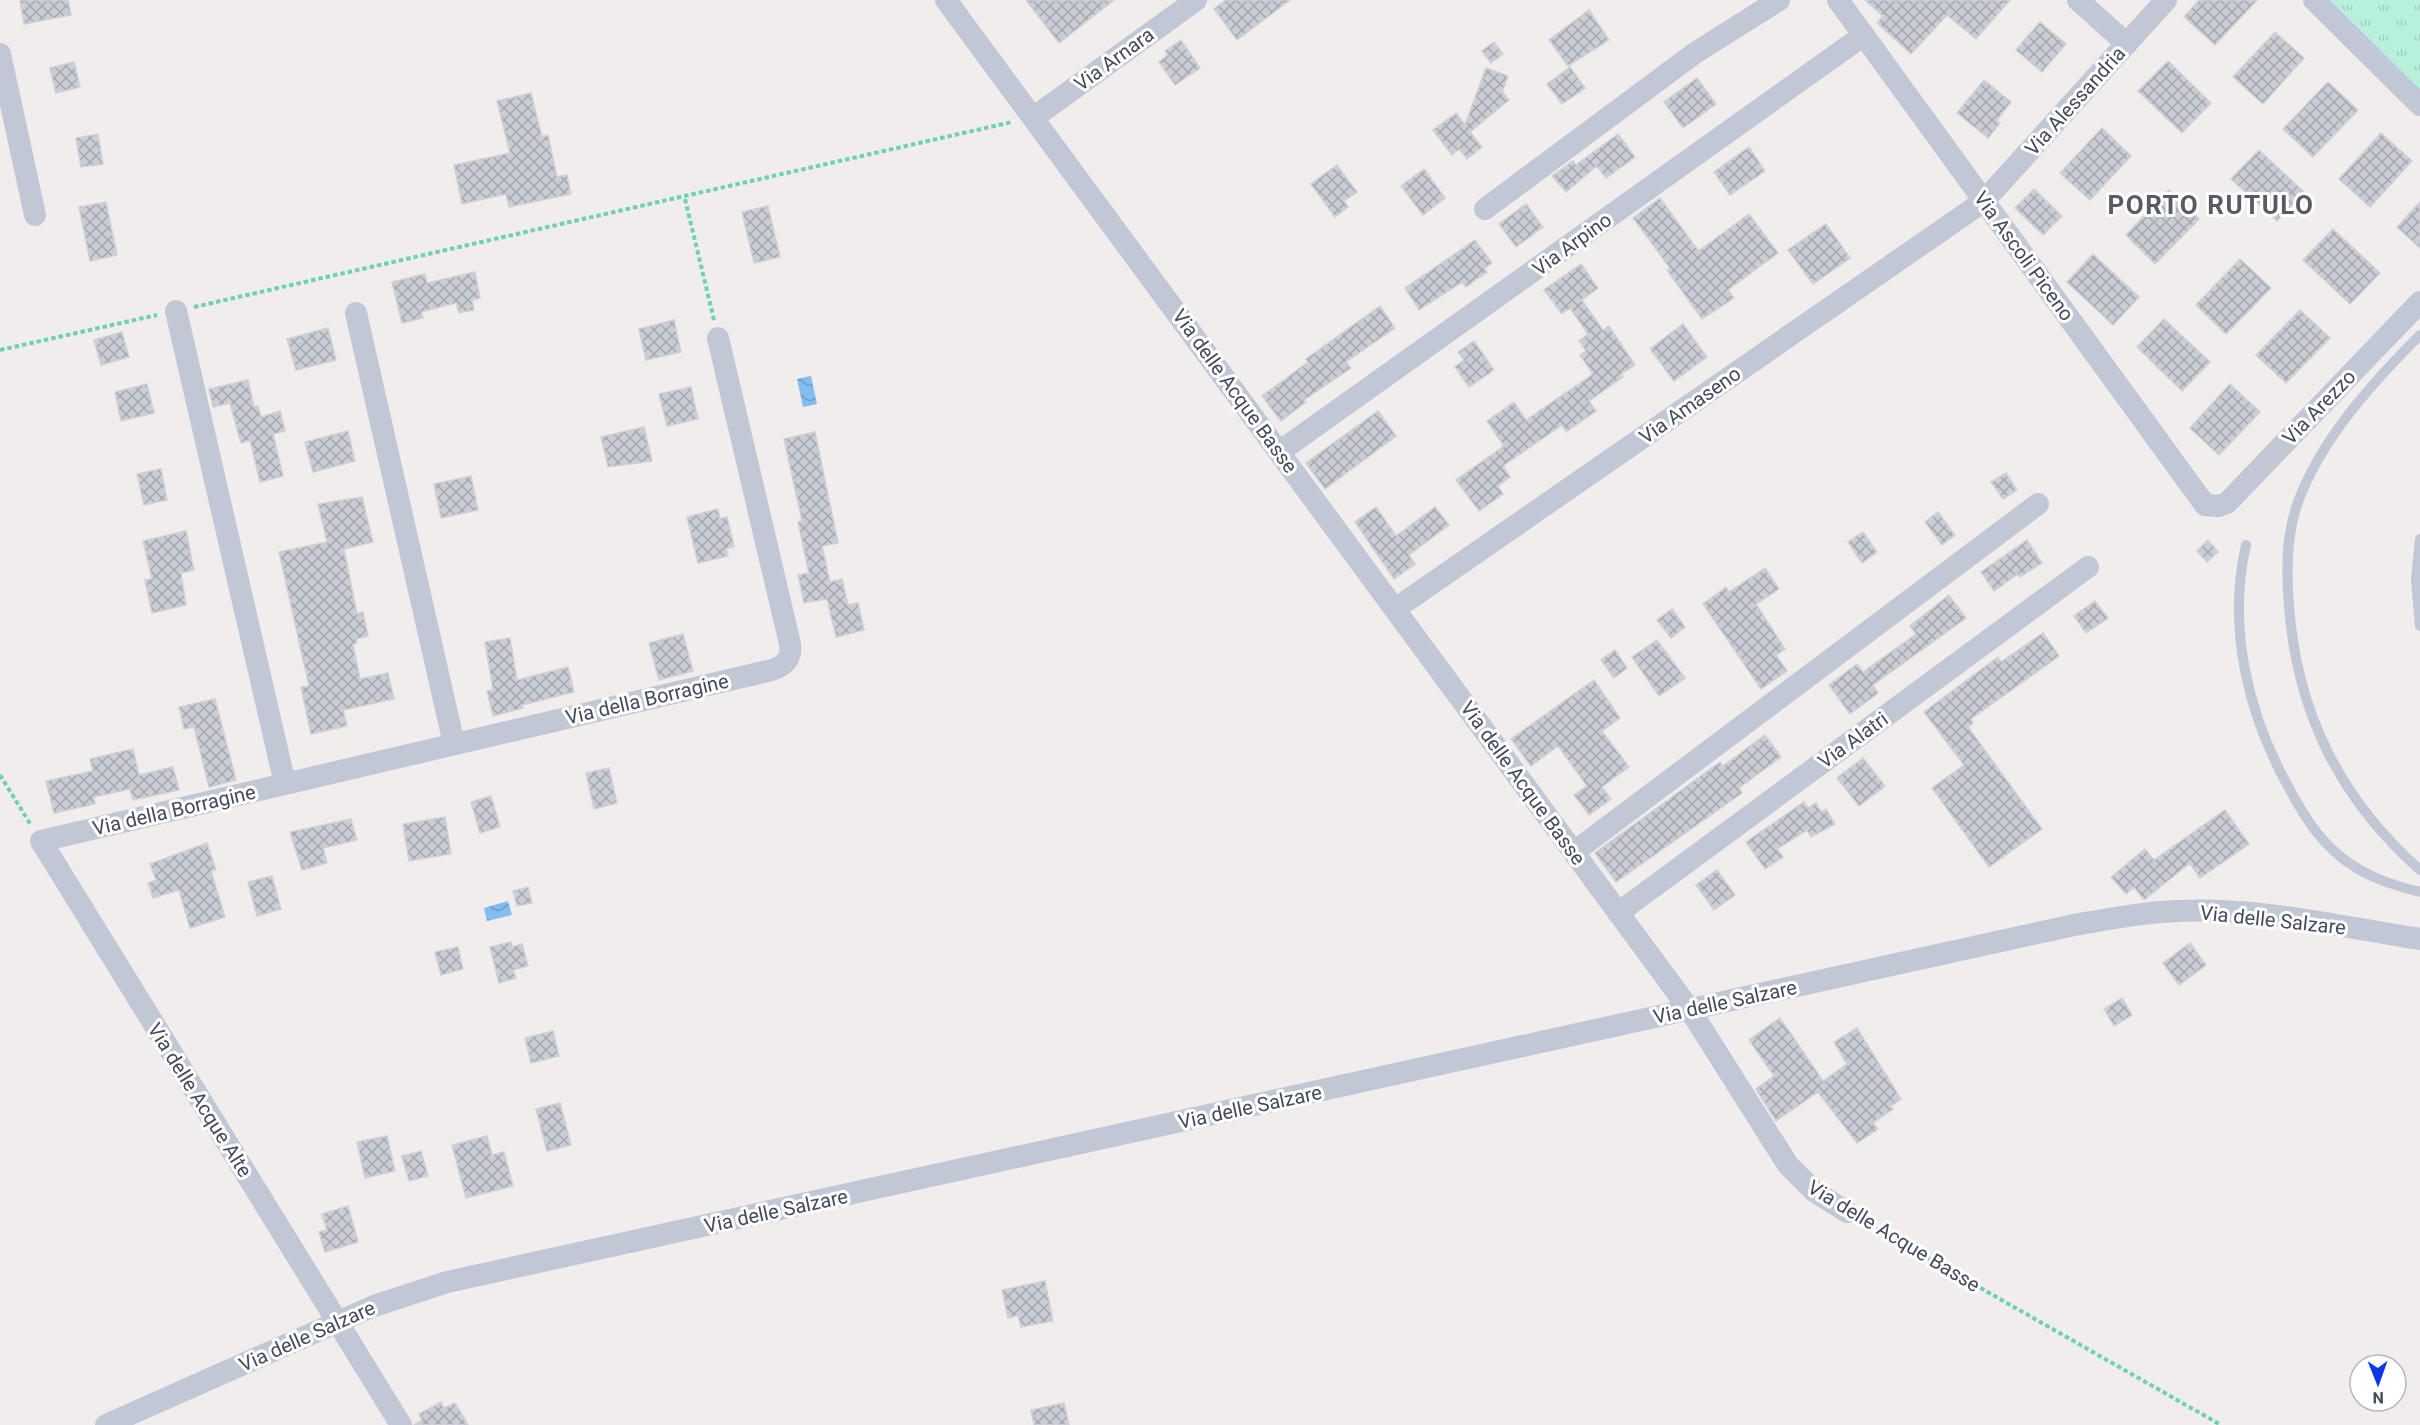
<svg xmlns="http://www.w3.org/2000/svg" width="2420" height="1425" font-family="Roboto,sans-serif">
<style>
.grass{fill:url(#grass-tufts)}
.water{fill:url(#water-waves)}
.building{fill:url(#building-cross-hatch);stroke:#d0d0d9;stroke-width:1.5}
.lines{fill:none;stroke-linecap:round;stroke-linejoin:round}
.path{stroke:#6ed0b9;stroke-width:4;stroke-dasharray:4.5 3;stroke-linecap:butt}
.lane{stroke:#c2c7d5;stroke-width:10}
.street{stroke:#c2c7d5;stroke-width:22}
.labels{text-anchor:middle;stroke-width:6;stroke-linejoin:round;paint-order:stroke}
.street-label{font-size:20px;fill:#444a5b;stroke:#fff}
.district-label{font-size:26px;font-weight:bold;letter-spacing:1.5px;fill:#595b62;stroke:#fff}
</style>
<defs>
<pattern id="grass-tufts" width="24" height="20" patternUnits="userSpaceOnUse" patternTransform="scale(1.5)"><rect width="24" height="20" fill="#b7f1dc"/><path d="M3 7l-1-3M5 7V3M7 7l1-3M15 17l-1-3M17 17v-4M19 17l1-3" fill="none" stroke="#9fd0bf"/></pattern>
<pattern id="water-waves" width="16" height="10" patternUnits="userSpaceOnUse" patternTransform="scale(1.5)"><rect width="16" height="10" fill="#82bdf0"/><path d="M0 5q4-4 8 0t8 0" fill="none" stroke="#6c9cc5"/></pattern>
<pattern id="building-cross-hatch" width="8" height="8" patternUnits="userSpaceOnUse" patternTransform="scale(1.5)"><rect width="8" height="8" fill="#cbcdd5"/><path d="M0 0l8 8M0 8l8-8" fill="none" stroke="#a6a8b0"/></pattern>
</defs>
<rect width="100%" height="100%" fill="#f0edec"/>
<!-- grass -->
<path class="grass" d="M2327,0h93v93z"/>
<!-- water -->
<path class="water" d="M811,376l6,28 -14,3 -6,-28z
M508,901l4,14 -25,6 -3,-13z"/>
<!-- building -->
<path class="building" d="M20,0h48l3,15 -47,9z
M1026,0h88l-55,43z
M1226,0h64l-53,40 -23,-31z
M1865,0h145l-34,39 -29,-24 -36,39 -34,-31 6,-7z
M2199,0h58l-42,45 -31,-28z
M1589,10l20,30 -41,26 -19,-26z
M2040,22l26,22 -24,28 -26,-22z
M2275,32l29,26 -41,46 -30,-27z
M1181,40l19,28 -25,17 -16,-23 9,-7 -3,-4z
M1494,42l9,12 -12,9 -9,-12z
M2168,61l43,42 -29,30 -44,-42z
M74,62l6,25 -24,6 -6,-25z
M1570,67l15,21 -23,16 -15,-20z
M1486,68l22,8 -6,16 7,8 -39,32 12,15 -15,12 -8,-10 -7,6 -19,-25 23,-17 9,12z
M1697,78l19,26 -33,24 -19,-26z
M1984,80l27,22 -14,18 3,3 -12,15 -31,-25z
M2328,82l30,28 -45,47 -30,-28z
M531,93l11,44 6,-2 9,42 10,-2 4,19 -62,13 -3,-13 -44,10 -8,-39 56,-12 -13,-52z
M2102,128l29,28 -41,44 -30,-27z
M2381,133l31,28 -42,46 -31,-28z
M98,134l5,30 -22,3 -5,-29z
M1618,134l17,23 -29,21 -9,-12 -31,26 -14,-16 21,-15 3,4z
M1749,147l16,24 -35,24 -16,-23z
M2259,150l45,42 -27,29 -46,-42z
M1337,165l20,27 -13,9 4,6 -13,10 -24,-33z
M1424,169l21,29 -22,17 -22,-29z
M2034,189l28,27 -19,19 -28,-27z
M2169,190l30,29 -44,45 -29,-29z
M1660,198l37,51 3,1 49,-36 29,39 -50,37 6,8 -32,21 -35,-49 3,-2 -37,-50z
M106,202l11,53 -27,6 -11,-54z
M2420,202v46l-23,-21z
M1526,204l17,23 -27,20 -17,-23z
M768,206l12,51 -26,6 -12,-51z
M1826,224l24,34 -37,26 -25,-34z
M2333,229l47,44 -30,31 -47,-44z
M1475,240l17,23 -8,5 3,4 -21,15 -4,-5 -43,28 -14,-22z
M2093,254l46,43 -26,28 -46,-43z
M2240,259l31,29 -45,46 -30,-29z
M1581,264l17,24 -16,12 21,30 6,-4 26,39 -14,9 2,3 -34,24 7,10 -30,21 -4,-7 -59,41 7,11 -12,9 5,8 -24,17 -23,-31 48,-34 -17,-25 27,-19 12,18 67,-46 -13,-19 6,-4 -7,-10 9,-7 -18,-26 -8,6 -18,-24z
M475,272l5,26 -8,2 2,10 -15,3 -3,-10 -35,9 2,6 -21,5 -10,-41 33,-8 2,9z
M1380,306l15,22 -49,34 5,6 -47,32 2,2 -25,19 -19,-25 46,-34 -2,-3z
M2300,310l30,28 -44,45 -30,-28z
M2164,319l46,43 -28,29 -45,-44z
M674,320l7,32 -35,8 -7,-31z
M1683,324l24,33 -33,24 -24,-32z
M328,328l8,32 -40,10 -9,-31z
M122,332l7,25 -28,8 -7,-25z
M1474,341l20,29 -25,17 -14,-20 9,-7 -6,-8z
M248,380l6,27 4,-1 3,11 19,-6 5,20 -12,3 10,42 -23,6 -10,-42 -9,3 -11,-40 -17,4 -4,-18z
M147,384l7,29 -33,8 -6,-29z
M2230,384l30,28 -41,43 -29,-27z
M691,387l7,32 -31,7 -8,-32z
M1378,411l18,25 -71,53 -19,-26z
M644,427l8,34 -44,6 -7,-30z
M348,431l7,30 -42,11 -8,-30z
M815,432l23,111 -16,3 8,36 12,-3 6,26 10,-2 6,27 -28,7 -9,-38 -23,4 -6,-28 11,-2 -11,-51 4,-1 -18,-82z
M161,469l6,31 -23,5 -7,-31z
M2006,473l11,17 -14,9 -12,-17z
M471,476l7,34 -37,8 -7,-34z
M362,497l11,45 -29,7 13,65 6,-2 5,24 -12,3 1,4 -4,1 7,35 28,-6 6,26 -51,11 4,16 -36,8 -10,-47 8,-1 -30,-134 48,-10 -9,-38z
M1376,507l20,29 39,-29 14,18 -40,30 6,9 -21,15 -39,-57z
M718,509l2,10 7,-2 7,29 -8,3 2,7 -30,7 -11,-46z
M1938,512l17,23 -13,10 -17,-23z
M186,531l8,39 -13,3 5,32 -34,8 -7,-33 7,-1 -9,-38z
M1863,532l14,20 -15,11 -14,-21z
M2027,540l15,23 -22,14 -2,-3 -24,17 -13,-19z
M2208,540l10,12 -11,10 -10,-11z
M1765,568l14,21 -23,15 29,45 -9,6 11,16 -26,18 -58,-85 23,-17 3,5z
M1949,595l17,23 -93,67 5,8 -28,21 -21,-29 28,-21 6,8 53,-38 -6,-8z
M2095,601l13,17 -22,15 -12,-17z
M1672,609l13,18 -14,11 -14,-18z
M2043,633l16,23 -88,63 2,4 -5,4 74,102 -53,38 -57,-79 32,-23 -40,-53 74,-55 3,5z
M683,634l10,37 -34,9 -10,-37z
M510,638l7,42 51,-13 6,25 -52,13 1,3 -30,8 -6,-25 6,-1 -8,-48z
M1657,640l28,38 -26,18 -27,-39z
M1615,650l12,18 -13,10 -13,-18z
M1594,680l26,38 -18,13 27,36 -27,20 9,12 -22,16 -15,-20 13,-9 -29,-40 -27,20 -20,-27z
M215,699l21,81 -27,7 -15,-60 -10,2 -5,-22z
M1765,735l16,22 -42,31 3,5 -126,89 -21,-29 125,-91 3,4z
M133,749l6,26 34,-8 6,23 -46,10 -3,-11 -36,8 1,7 -41,9 -8,-32 47,-10 -3,-12z
M1863,758l22,28 -26,20 -22,-28z
M609,768l8,35 -23,6 -8,-36z
M491,796l9,31 -20,6 -9,-31z
M1804,802l4,6 8,-5 5,9 5,-3 9,15 -24,13 -4,-7 -30,19 6,8 -18,12 -19,-27z
M2225,810l24,34 -49,34 -10,-15 -46,37 -10,-13 -8,7 -15,-17 34,-28 9,11z
M445,817l6,37 -42,7 -6,-37z
M351,819l6,21 -34,8 4,15 -25,7 -12,-38z
M207,843l9,27 -5,1 14,46 -35,11 -11,-38 -26,8 -5,-15 8,-3 -6,-16z
M1717,870l18,25 -21,15 -18,-25z
M272,876l9,33 -24,7 -9,-34z
M528,887l4,16 -15,3 -4,-15z
M511,942l1,5 10,-3 6,22 -15,4 3,8 -17,5 -9,-36z
M2190,943l16,22 -27,20 -16,-22z
M458,947l5,22 -22,6 -6,-23z
M2122,998l10,17 -18,11 -10,-17z
M1780,1018l43,63 24,-17 -13,-22 23,-14 44,71 -10,7 2,3 -20,14 5,6 -21,14 -39,-51 -42,29 -20,-32 18,-13 -25,-36z
M553,1031l6,25 -28,7 -6,-25z
M560,1103l11,42 -24,6 -11,-42z
M387,1136l8,35 -30,7 -8,-36z
M487,1136l5,19 12,-3 9,34 -47,12 -14,-53z
M421,1151l7,25 -19,5 -7,-25z
M348,1206l10,36 -33,10 -6,-20 8,-2 -5,-16z
M1045,1281l8,40 -32,6 -3,-12 -10,3 -6,-28z
M441,1402l3,6 11,-5 13,22h-54l8,-5 -3,-6z
M1064,1403l5,22h-35l-3,-15z"/>
<g class="lines">
<!-- path -->
<path class="path" d="M685,199l29,121
M194,307l818,-185
M0,350l157,-35
M0,775l31,50
M1863,1221l358,204"/>
<!-- lane -->
<path class="lane" d="M2420,335c-47,47 -99,104 -122,167 -12,33 -12,69 -9,104 8,107 51,193 131,264
M2420,539l-4,40 4,47
M2246,545c-19,83 2,170 43,243 14,26 28,50 52,69 23,19 51,28 79,35"/>
<!-- street -->
<path class="street" d="M946,0l744,1010 98,155 26,26 33,21
M1838,0l367,505 13,1 9,-3 193,-201
M2078,0l49,44
M2314,0l106,105
M0,54l35,161
M1033,118l163,-118
M1485,209l210,-156 84,-53
M176,311l109,473
M356,313l98,431
M1279,452l585,-417
M1395,609l589,-408 182,-201
M1574,852l464,-348
M1618,913l470,-346
M106,1425l268,-119 73,-24 1627,-357c35,-6 70,-13 105,-14 80,-4 162,16 241,28
M401,1425l-360,-584 731,-171c14,-5 20,-12 18,-26l-72,-306"/>
</g>
<g class="labels">
<!-- street labels -->
<g class="street-label">
<text transform="translate(1114 59) rotate(-36)" y="7">Via Arnara</text>
<text transform="translate(2075 101) rotate(-48)" y="7">Via Alessandria</text>
<text transform="translate(1572 244) rotate(-36)" y="7">Via Arpino</text>
<text transform="translate(2024 256) rotate(54)" y="7">Via Ascoli Piceno</text>
<text transform="translate(1235 391) rotate(54)" y="7">Via delle Acque Basse</text>
<text transform="translate(1690 405) rotate(-35)" y="7">Via Amaseno</text>
<text transform="translate(2319 407) rotate(-46)" y="7">Via Arezzo</text>
<text transform="translate(647 699) rotate(-13)" y="7">Via della Borragine</text>
<text transform="translate(1853 740) rotate(-36)" y="7">Via Alatri</text>
<text transform="translate(1523 783) rotate(54)" y="7">Via delle Acque Basse</text>
<text transform="translate(174 810) rotate(-13)" y="7">Via della Borragine</text>
<text transform="translate(2273 920) rotate(6)" y="7">Via delle Salzare</text>
<text transform="translate(1725 1002) rotate(-12)" y="7">Via delle Salzare</text>
<text transform="translate(200 1100) rotate(58)" y="7">Via delle Acque Alte</text>
<text transform="translate(1250 1107) rotate(-12)" y="7">Via delle Salzare</text>
<text transform="translate(776 1211) rotate(-12)" y="7">Via delle Salzare</text>
<text transform="translate(1894 1236) rotate(31)" y="7">Via delle Acque Basse</text>
<text transform="translate(307 1336) rotate(-24)" y="7">Via delle Salzare</text>
</g>
<!-- district labels -->
<g class="district-label">
<text x="2211" y="214">PORTO RUTULO</text>
</g>
</g>
<!-- north arrow -->
<g transform="translate(2378 1383) rotate(179)"><circle r="28" fill="#ffffff" stroke="#b4b7bd" stroke-width="1.5"/>
<path d="M0-4.5L10 22L0 15L-10 22Z" fill="#0f36e7"/>
<text y="-9" font-size="16" font-weight="bold" text-anchor="middle" fill="#444a5b">N</text>
</g>
</svg>
